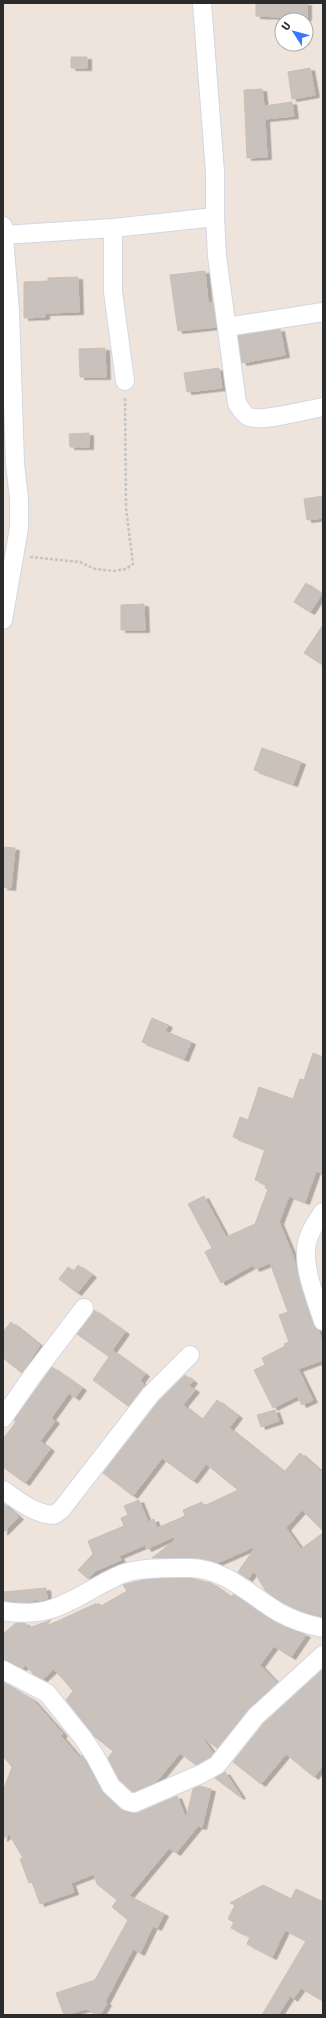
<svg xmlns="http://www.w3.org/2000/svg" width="326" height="2018" font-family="'Fira Sans',sans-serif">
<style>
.building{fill:#c9c1bb;stroke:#c9bfb5;filter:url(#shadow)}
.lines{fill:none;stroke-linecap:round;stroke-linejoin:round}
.street-casing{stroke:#d1d7e5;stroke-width:20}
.path{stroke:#c4c4c4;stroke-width:2.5;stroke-dasharray:3 2;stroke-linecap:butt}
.street{stroke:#fff;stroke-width:18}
</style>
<defs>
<filter id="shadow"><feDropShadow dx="4.5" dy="2.5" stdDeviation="0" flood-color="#0004"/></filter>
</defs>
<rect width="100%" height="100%" fill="#eee4dc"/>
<!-- building -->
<path class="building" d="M256,3h51v15l-51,-2z
M71,57h16v11h-16z
M310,68l5,27 -23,4 -4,-27z
M262,89l2,17 28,-4 2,14 -29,3 2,38 -20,1 -3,-68z
M205,271l3,32 5,-1 3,25 -38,4 -8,-56z
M78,277l1,35 -34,1v4l-21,1v-36l24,-1v-3z
M280,329l5,26 -43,8 -4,-27z
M105,348l1,29h-26l-1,-28z
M219,368l3,20 -35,4 -3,-19z
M89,433v14h-19l-1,-13z
M323,496v22l-16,2 -3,-21z
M306,583l16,11 -12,18 -16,-10z
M144,604l1,26h-24v-25z
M323,625v40l-19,-12z
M262,748l39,14 -8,22 -39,-14z
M3,847l12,1 -4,40 -8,-1z
M152,1018l16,7 -3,6 26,11 -7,17 -42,-17z
M313,1053l10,4v117l-7,-3 -11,31 -16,-6 -10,26 13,31 21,71 5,6 5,13v17l-25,9 15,31 -11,5 -5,-9 -24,12 -19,-38 11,-5 -3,-7 23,-12 -1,-2 5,-2 -10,-27 9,-3 -18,-49 -15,6 -2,-4 -32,18 -16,-31 7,-4 -24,-44 16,-8 22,41 29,-13 13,-35 -3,-1 1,-4 -11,-4 10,-31 -32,-12 7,-20 8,3 11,-33 34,12 7,-20 4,1z
M78,1265l14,10 -15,18 -18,-14 9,-12 6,4z
M94,1310l31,22 -17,24 -31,-22z
M11,1322l29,23 -18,28 -19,-15v-26z
M113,1351l32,23 -5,7 5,4 -17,21 -35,-26z
M52,1367l30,21 -7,10 -6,-5 -18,25 4,3 -15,20 10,8 -25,34 -22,-16v-28l13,-17 -2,-2z
M185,1375l8,6 -4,5 6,4 -12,15 19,15 15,-20 21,16 -9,12 55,44 16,-19 23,20v58l-21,-21 -16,18 15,21 22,-16v84l-29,-9 -19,-10 -10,-8 -11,-19 -6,8 -10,-7 18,-26 -39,17 -25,-5h-40l23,-18 -2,-3 -26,12 -2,-4 -26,11 2,4 -26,11 -7,8 -10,-9 15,-16 -5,-13 36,-15 -3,-8 7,-3 -4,-9 15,-6 9,22 6,-3 3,9 28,-12 -2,-6 19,-8 2,4 34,-16 -32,-26 -13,17 -31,-23 -29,38 -30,-23 56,-72z
M275,1410l4,11 -18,6 -4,-12z
M3,1503l16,14 -16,16z
M175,1578h15l21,5 20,14 3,-3 41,28 31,13 -15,22 -17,-11 -14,19 17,18 -29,26 -31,39 -16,-12 12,17 -3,4 -14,8 -16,-12 -23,28 -24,11 -14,-12 -11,-22 5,-7 -19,-15 -28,-36 7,-9 -19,-22 -11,10 -9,-4 -8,-10 -4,3 -19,-8v-26l13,-11h9l4,5 22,-8 -6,7 50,-23h5l1,2 26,-15 -4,-6 3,-1 22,-5z
M46,1588l1,11 -25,3 -19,-1v-9z
M323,1669v96l-9,12 -28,-23 -25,30 -28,-22 31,-39z
M3,1682l30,18 30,34 -2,2 18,21 3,-2 22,38 20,18 14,2 39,-17 9,23 7,-30 6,-3 12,3 -9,38 -4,-1 -22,27 -7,-5 -40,48 35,18 -7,14 -4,-2 -13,27 -7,-4 -28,53 2,1 -7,12 -14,-6 -22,6 -8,-22 39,-13 33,-60 -16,-13 5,-7 -20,-16 -3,-10 -23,9 3,9 -34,12 -8,-22 -3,1 -9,-24 3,-1 -14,-24 -6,5v-48l9,-24 -9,-11z
M225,1772l16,24 -1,1 -25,-19z
M263,1885l28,14 5,-10 27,13v99l-22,-13 -8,11 -3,-3 -12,19h-16l44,-74 -21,-11 -13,27 -25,-13 3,-7 -19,-9 3,-6 -6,-3 7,-14 -5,-2z"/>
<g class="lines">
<!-- street casing -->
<g class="street-casing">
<path id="street" d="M202,3l13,169v45l2,39 20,147c3,5 6,11 12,14 15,5 57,-7 74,-10
M3,226l7,85 5,153 4,34v30l-16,92
M113,228v64l12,89
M3,235l110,-7 102,-11
M227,327l96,-15
M323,1212c-6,9 -12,17 -15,27 -8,23 8,60 15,82
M3,1418l30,-43 51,-67
M3,1490c16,11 31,24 51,25l7,-5 90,-116 39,-39
M3,1611c55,9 73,-17 119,-37 18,-7 50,-6 69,-6 35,1 61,29 89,45 13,7 29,12 43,15
M3,1670l44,23 36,45 12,18 16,30 16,15 7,2 67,-29 16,-9 39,-49 67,-61"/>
</g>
<!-- path -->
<path class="path" d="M30,557l50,5 15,7 19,2 12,-2 7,-5 -7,-56 -1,-112"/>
<!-- street -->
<use href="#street" class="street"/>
</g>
<!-- border -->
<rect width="326" height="2018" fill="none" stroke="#2b2b2b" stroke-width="8"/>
<!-- north arrow -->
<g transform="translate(294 32) rotate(306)"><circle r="19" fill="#ffffff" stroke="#aaaaaa"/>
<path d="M0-3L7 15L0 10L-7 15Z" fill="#3877ff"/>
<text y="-6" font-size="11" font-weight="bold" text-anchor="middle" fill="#2b2b2b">U</text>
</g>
</svg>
